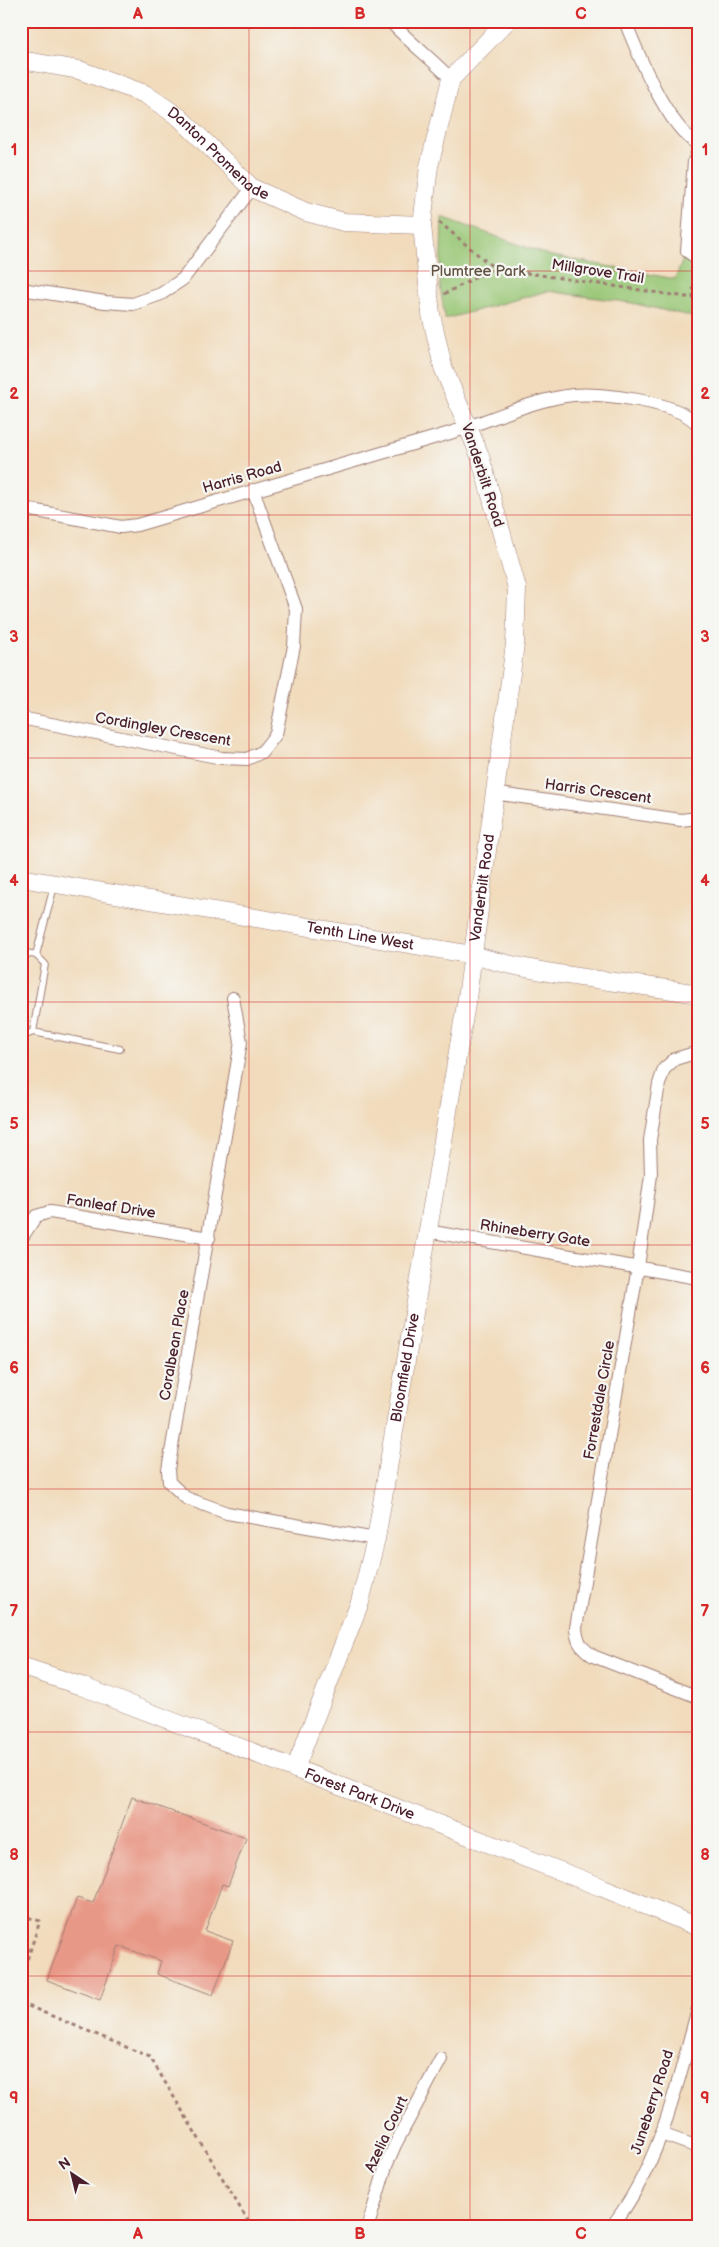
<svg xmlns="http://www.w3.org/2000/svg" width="719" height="2247" font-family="'Balsamiq Sans',sans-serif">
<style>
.green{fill:#98c674;stroke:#717250}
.building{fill:#e89886}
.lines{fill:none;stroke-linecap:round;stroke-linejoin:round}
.lane-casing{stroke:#9e7d74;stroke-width:8}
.street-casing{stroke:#9e7d74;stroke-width:14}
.secondary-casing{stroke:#9e7d74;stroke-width:19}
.path{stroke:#9e7d74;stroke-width:3;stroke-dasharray:4 4;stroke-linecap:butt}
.lane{stroke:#fff;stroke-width:6}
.street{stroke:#fff;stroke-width:12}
.secondary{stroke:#fff;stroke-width:18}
.grid{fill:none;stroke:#d62828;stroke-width:1;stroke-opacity:0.55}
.labels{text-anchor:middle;stroke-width:4.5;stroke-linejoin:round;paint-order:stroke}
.street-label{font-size:15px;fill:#4a1f2b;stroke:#f6f6f2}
.park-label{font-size:15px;fill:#615141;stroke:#f6f6f2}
.neatline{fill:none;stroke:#d62828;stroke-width:2}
.grid-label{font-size:16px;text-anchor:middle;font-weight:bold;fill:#d62828}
</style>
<rect width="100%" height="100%" fill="#f6f6f2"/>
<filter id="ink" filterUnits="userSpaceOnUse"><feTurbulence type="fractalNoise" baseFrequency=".02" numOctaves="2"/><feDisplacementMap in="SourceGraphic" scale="10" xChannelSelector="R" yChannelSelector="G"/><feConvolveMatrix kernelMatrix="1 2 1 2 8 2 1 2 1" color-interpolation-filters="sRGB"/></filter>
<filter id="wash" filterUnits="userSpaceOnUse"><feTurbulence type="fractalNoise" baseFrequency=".0096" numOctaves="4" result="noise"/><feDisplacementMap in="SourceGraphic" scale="20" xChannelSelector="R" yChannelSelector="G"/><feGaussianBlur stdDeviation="1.12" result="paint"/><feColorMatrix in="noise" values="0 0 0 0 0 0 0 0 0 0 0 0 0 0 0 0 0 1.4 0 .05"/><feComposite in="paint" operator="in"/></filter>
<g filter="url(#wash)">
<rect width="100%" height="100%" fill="#f1dbbc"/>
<!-- green -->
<path class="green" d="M442,217l106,38 127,24 12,-29 11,9v70l-2,-9 -7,-4 -57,-13 -84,-12 -103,28 -5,-33z"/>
<g id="blocks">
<!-- building -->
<path class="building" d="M132,1797l114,41 -18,48 -6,-2 -17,47 28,10 -20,54 -56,-21 4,-13 -42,-15 -19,54 -53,-20 30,-82 16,5z"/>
</g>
</g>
<g filter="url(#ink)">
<use href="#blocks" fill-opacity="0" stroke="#9e7d74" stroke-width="1"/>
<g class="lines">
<!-- lane casing -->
<g class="lane-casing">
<path id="lane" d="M21,952l15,3 9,9 -12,68
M36,955l18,-69
M21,1037l12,-5 87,17"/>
</g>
<!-- street casing -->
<g class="street-casing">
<path id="street" d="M390,21c19,21 42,38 61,58
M625,21c13,33 42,106 73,123
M698,151l-4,10 -7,90 11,8
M21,289l84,13 28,2 28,-10 22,-15 69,-91
M21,508l100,19 16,-2c104,-31 209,-61 313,-92 40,-12 80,-33 123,-38 28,-3 107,7 125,30
M21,718l201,40 25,1 15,-7 14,-18 18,-88 2,-37 -43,-119
M493,793l188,27 17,-2
M233,998l8,44 -73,428 1,12 17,16 41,15 149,26
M698,1052l-23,7 -11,10 -5,15 -9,56 1,35 -13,92 -62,361c1,15 5,19 17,28l105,41
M427,1231l271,47
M21,1239l15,-23 14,-4 159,26
M661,2134l37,13
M368,2226l18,-60 9,-21 46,-86
M612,2226c49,-63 65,-142 86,-217"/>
</g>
<!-- secondary casing -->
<g class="secondary-casing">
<g id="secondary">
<path id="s1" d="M21,60l58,10 66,24 34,23 73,71 54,24 38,10 78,3"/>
<path id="s2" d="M21,878l452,77c73,22 150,26 225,39"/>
<path id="s3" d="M21,1666l60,20 520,201 97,40"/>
<path id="s4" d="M295,1769l65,-167 16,-63 91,-541 48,-354 2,-56 -37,-132 -37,-89 -12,-53 -9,-89 7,-59 22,-87 56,-58"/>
</g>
</g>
<!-- path -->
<path class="path" d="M439,222l55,46 199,30 5,4
M444,294l50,-26
M693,298l1,-26
M21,1915l19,6 -19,57
M21,2003l129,54 101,169"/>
<!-- lane -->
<use href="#lane" class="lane"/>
<!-- street -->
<use href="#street" class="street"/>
<!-- secondary -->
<use href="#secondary" class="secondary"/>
</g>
</g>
<!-- grid -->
<path class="grid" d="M249,21v2205M470,21v2205M21,271h677M21,515h677M21,758h677M21,1002h677M21,1245h677M21,1489h677M21,1732h677M21,1976h677"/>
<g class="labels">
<!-- street labels -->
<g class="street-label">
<text dy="5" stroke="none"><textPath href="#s1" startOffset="224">Danton Promenade</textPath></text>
<text transform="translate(598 271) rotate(9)" y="5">Millgrove Trail</text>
<text transform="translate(483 475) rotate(72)" y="5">Vanderbilt Road</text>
<text transform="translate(242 477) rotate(-16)" y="5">Harris Road</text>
<text transform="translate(163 729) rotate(10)" y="5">Cordingley Crescent</text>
<text transform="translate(598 791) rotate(8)" y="5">Harris Crescent</text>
<text dy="5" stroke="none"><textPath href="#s4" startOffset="904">Vanderbilt Road</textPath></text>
<text dy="5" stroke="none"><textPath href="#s2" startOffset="344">Tenth Line West</textPath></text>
<text transform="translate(111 1206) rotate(9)" y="5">Fanleaf Drive</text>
<text transform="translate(535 1233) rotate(9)" y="5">Rhineberry Gate</text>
<text transform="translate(174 1345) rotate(-80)" y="5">Coralbean Place</text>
<text dy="5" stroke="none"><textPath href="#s4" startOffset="418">Bloomfield Drive</textPath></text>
<text transform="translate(599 1400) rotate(-80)" y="5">Forrestdale Circle</text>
<text dy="5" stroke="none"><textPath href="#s3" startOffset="362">Forest Park Drive</textPath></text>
<text transform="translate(652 2102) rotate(-72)" y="5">Juneberry Road</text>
<text transform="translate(386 2134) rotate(-65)" y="5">Azelia Court</text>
</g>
<!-- park labels -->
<g class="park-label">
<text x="478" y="276">Plumtree Park</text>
</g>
</g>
<!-- margin -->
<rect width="719" height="2247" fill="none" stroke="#f6f6f2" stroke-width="55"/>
<!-- north arrow -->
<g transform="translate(72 2174) rotate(325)" stroke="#f6f6f2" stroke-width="4" paint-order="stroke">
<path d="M0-4L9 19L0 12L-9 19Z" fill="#4a1f2b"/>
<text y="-8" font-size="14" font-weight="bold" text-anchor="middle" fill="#4a1f2b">N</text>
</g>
<rect x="28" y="28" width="664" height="2192" class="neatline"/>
<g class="grid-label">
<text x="138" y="19">A</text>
<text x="360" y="19">B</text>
<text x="581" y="19">C</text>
<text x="14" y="155">1</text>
<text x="705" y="155">1</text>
<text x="14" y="399">2</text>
<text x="705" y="399">2</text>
<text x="14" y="642">3</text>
<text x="705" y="642">3</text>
<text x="14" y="886">4</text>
<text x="705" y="886">4</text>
<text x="14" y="1129">5</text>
<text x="705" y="1129">5</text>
<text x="14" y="1373">6</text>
<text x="705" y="1373">6</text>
<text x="14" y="1616">7</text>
<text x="705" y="1616">7</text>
<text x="14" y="1860">8</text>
<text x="705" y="1860">8</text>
<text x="14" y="2103">9</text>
<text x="705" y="2103">9</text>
<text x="138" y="2239">A</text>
<text x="360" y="2239">B</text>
<text x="581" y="2239">C</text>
</g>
</svg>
